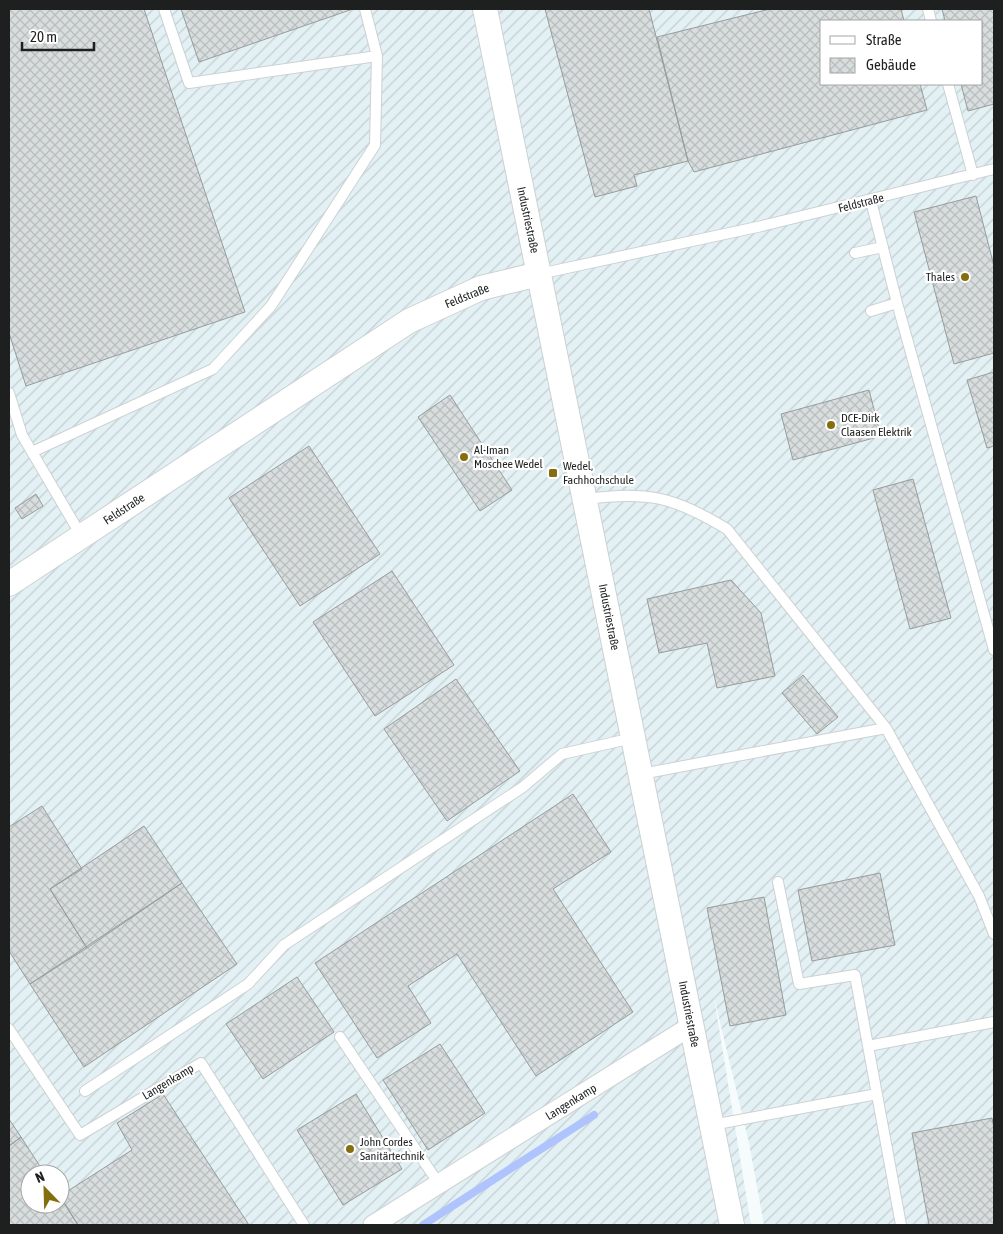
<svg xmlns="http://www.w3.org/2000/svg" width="1003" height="1234" font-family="'Asap Condensed',sans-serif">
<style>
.industrial{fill:url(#industrial-furrows);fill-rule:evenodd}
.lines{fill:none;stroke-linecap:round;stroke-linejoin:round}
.stream{stroke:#afc3fd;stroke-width:8}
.building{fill:url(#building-cross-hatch);stroke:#979c9c}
.service-casing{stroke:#ccd1d3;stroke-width:12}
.minor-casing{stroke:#ccd1d3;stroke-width:21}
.tertiary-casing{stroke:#ccd1d3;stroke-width:26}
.service{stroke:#fff;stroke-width:10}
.minor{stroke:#fff;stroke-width:19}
.tertiary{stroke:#fff;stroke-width:24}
.poi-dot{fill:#856e0d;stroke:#fff;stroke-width:2}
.labels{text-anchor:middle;stroke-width:4.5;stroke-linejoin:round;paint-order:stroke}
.street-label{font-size:12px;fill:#1e2020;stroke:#fff}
.poi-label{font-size:12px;fill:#1e2020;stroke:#fff;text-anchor:start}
</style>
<defs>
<pattern id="industrial-furrows" width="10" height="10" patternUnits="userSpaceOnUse" patternTransform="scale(1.25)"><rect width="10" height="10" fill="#e3f1f5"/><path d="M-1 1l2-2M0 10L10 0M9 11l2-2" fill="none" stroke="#c2ced2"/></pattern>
<pattern id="building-cross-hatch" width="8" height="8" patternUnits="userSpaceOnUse" patternTransform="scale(1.25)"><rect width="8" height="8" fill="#d8dddd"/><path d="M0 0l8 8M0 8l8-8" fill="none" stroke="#b9bdbd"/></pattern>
</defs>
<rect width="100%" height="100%" fill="#f6fbfc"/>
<!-- industrial -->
<path class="industrial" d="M9,9h985v1216h-230l-15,-82 -35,-146 37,228h-742zM822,21h160v63h-160zM30,1174h30v30h-30z"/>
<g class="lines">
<!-- stream -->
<path class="stream" d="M423,1225l171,-110"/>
</g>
<!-- building -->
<path class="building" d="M9,9h135l101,303 -219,74 -17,-53z
M181,9h172l-154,53z
M545,9h104l39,152 -54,14 3,11 -42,11z
M770,9h131l3,12h-82v63h98l7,26 -233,62 -6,-11 -31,-124z
M942,9h52v95l-26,7 -7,-27h21v-63h-37z
M976,196l18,70v87l-40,11 -40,-152z
M994,372v74l-7,2 -20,-68z
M869,390l12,46 -88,24 -12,-46z
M450,395l62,95 -32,21 -62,-94z
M309,446l71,108 -80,52 -71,-108z
M913,479l38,139 -41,11 -37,-139z
M36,494l7,12 -21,13 -7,-11z
M392,571l62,94 -79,51 -62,-94z
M731,580l30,33 14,63 -58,12 -10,-45 -48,10 -12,-54z
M803,675l35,42 -21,17 -35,-41z
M456,679l64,92 -73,50 -63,-92z
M573,794l38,58 -58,37 80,123 -97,64 -79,-122 -49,32 23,37 -54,35 -62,-95z
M42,806l40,63 -32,20 37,59 -57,36 -21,-33v-124z
M144,826l38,57 -95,65 -37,-59z
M880,873l15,72 -83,16 -14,-71z
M182,883l55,81 -153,103 -54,-83z
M764,897l22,118 -56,11 -23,-118z
M297,977l37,55 -71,47 -37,-55z
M440,1044l45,69 -57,37 -45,-70z
M163,1094l86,131h-171l-18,-29 72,-46 -15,-27z
M356,1094l46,75 -59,36 -46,-75z
M992,1118l2,10v97h-65l-17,-92z
M9,1119l12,18 -12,9z
M21,1137l24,37h-15v30h30v-7l18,28h-69v-79z"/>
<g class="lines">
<!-- service casing -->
<g class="service-casing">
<path id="service" d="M164,9l25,74 188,-27
M928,9l3,12
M948,84l25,91
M871,201l26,102 97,347
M855,253l28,-6
M539,274l223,-48 232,-57
M871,311l26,-8
M9,393l13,42 60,102
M32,452l181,-83 58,-63 104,-161 2,-89 -12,-47
M585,499c63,-8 87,-3 142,30l159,199 93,168 15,38
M641,774l245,-46
M778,882l21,102 56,-9 46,250
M9,1029l71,106 121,-72 103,162
M340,1037l99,147
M868,1046l126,-24
M85,1091l163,-107 36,-39 239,-158 39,-33 71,-16
M712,1125l165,-31"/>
</g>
<!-- minor casing -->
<g class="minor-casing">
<path id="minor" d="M373,1225l318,-199"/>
</g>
<!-- tertiary casing -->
<g class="tertiary-casing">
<path id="tertiary" d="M485,9l247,1216
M9,584l400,-263 72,-33 58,-14"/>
</g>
<!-- service -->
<use href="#service" class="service"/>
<!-- minor -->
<use href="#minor" class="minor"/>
<!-- tertiary -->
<use href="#tertiary" class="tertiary"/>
</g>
<!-- markers -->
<g class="poi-dot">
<circle cx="965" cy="277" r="5"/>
<circle cx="831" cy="425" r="5"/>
<circle cx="464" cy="457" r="5"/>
<rect x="548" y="468" width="10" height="10" rx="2.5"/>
<circle cx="350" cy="1149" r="5"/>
</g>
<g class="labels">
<!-- street labels -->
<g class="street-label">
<text transform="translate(861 203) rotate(-14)" y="4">Feldstraße</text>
<text transform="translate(528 220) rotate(78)" y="4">Industriestraße</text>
<text transform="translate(467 296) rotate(-22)" y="4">Feldstraße</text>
<text transform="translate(124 509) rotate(-33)" y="4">Feldstraße</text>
<text transform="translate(609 617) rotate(79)" y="4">Industriestraße</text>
<text transform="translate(689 1014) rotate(79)" y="4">Industriestraße</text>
<text transform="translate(168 1082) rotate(-31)" y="4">Langenkamp</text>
<text transform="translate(571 1102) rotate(-32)" y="4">Langenkamp</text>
</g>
<!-- poi labels -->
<g class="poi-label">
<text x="955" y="281" text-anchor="end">Thales</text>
<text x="841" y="422">DCE-Dirk<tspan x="841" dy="14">Claasen Elektrik</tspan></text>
<text x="474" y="454">Al-Iman<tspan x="474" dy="14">Moschee Wedel</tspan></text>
<text x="563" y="470">Wedel,<tspan x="563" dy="14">Fachhochschule</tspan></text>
<text x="360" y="1146">John Cordes<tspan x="360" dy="14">Sanitärtechnik</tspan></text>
</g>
</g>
<!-- border -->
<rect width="1003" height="1234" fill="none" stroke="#1e2020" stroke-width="20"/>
<!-- legend -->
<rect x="820" y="20" width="162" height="65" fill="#ffffff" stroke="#a5a6a6"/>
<rect x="830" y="36" width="25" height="8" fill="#ffffff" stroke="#a5a6a6"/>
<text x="866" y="45" font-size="15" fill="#1e2020">Straße</text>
<rect x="830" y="58" width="25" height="15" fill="url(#building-cross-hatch)" stroke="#a5a6a6"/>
<text x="866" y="70" font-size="15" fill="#1e2020">Gebäude</text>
<!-- north arrow -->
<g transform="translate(45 1189) rotate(337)"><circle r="24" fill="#ffffff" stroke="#a5a6a6"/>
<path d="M0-4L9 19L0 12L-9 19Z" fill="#856e0d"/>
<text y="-8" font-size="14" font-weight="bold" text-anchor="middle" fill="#1e2020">N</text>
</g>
<!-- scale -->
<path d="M22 42v8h72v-8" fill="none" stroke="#1e2020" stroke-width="2.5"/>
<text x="30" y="42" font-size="15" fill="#1e2020" stroke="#ffffff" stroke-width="4" paint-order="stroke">20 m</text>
</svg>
